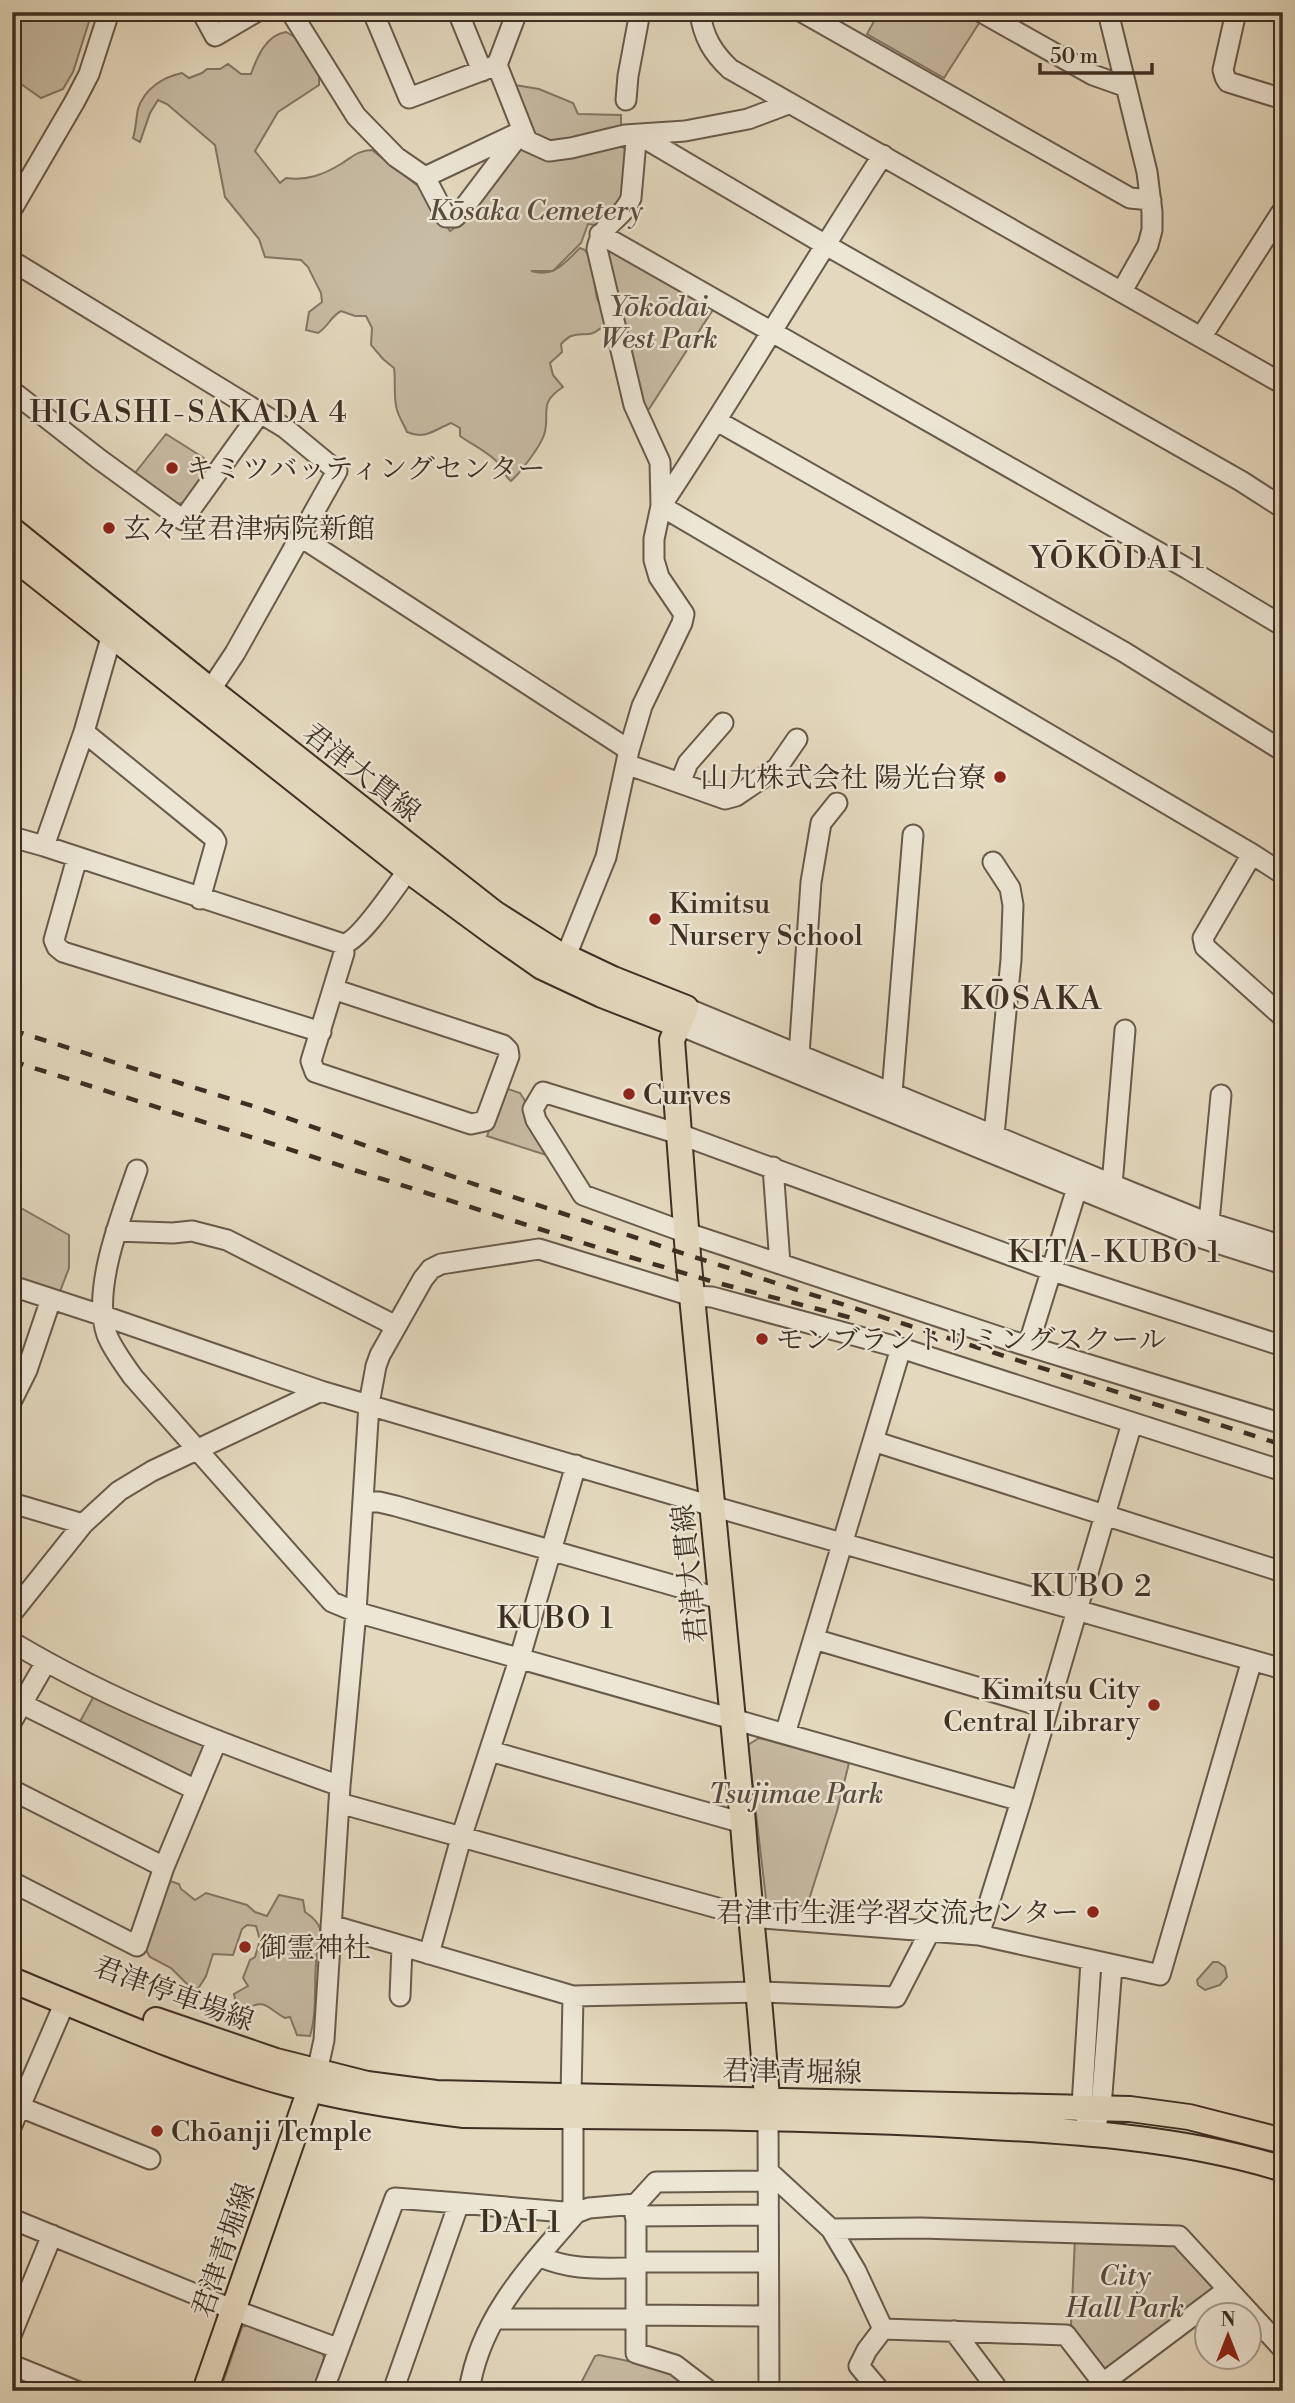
<svg xmlns="http://www.w3.org/2000/svg" width="1295" height="2403" font-family="'Libre Bodoni','Noto Serif JP',serif">
<style>
.green{fill:#c8bca4;stroke:#837664;stroke-width:2}
.lines{fill:none;stroke-linecap:round;stroke-linejoin:round}
.minor-casing{stroke:#685a4a;stroke-width:23}
.major-casing{stroke:#3e2f23;stroke-width:28}
.minor{stroke:#ede6d5;stroke-width:19}
.major{stroke:#e4d9be;stroke-width:24}
.rail{stroke:#3e2f23;stroke-width:4.5;stroke-dasharray:12 12;stroke-linecap:butt}
.poi-dot{fill:#8f2418;stroke:#ede6d5;stroke-width:2.5}
.labels{text-anchor:middle;stroke-width:5;stroke-linejoin:round;paint-order:stroke}
.park-label{font-size:28px;font-style:italic;fill:#5a4b3d;stroke:#ede6d5}
.poi-label{font-size:28px;fill:#3e2f23;stroke:#ede6d5;text-anchor:start}
.street-label{font-size:28px;fill:#3e2f23;stroke:#ede6d5}
.neighbourhood-label{font-size:30px;letter-spacing:2px;fill:#3e2f23;stroke:#ede6d5}
.quarter-label{font-size:32px;letter-spacing:2px;fill:#3e2f23;stroke:#ede6d5}
</style>
<rect width="100%" height="100%" fill="#e4d9be"/>
<filter id="stains"><feTurbulence type="fractalNoise" baseFrequency=".00286" numOctaves="4"/><feColorMatrix values="0 0 0 0 .2 0 0 0 0 .09 0 0 0 0 .02 0 0 0 .5 -.17"/></filter>
<radialGradient id="worn" r=".72"><stop offset=".6" stop-color="#630" stop-opacity="0"/><stop offset="1" stop-color="#630" stop-opacity=".3"/></radialGradient>
<!-- green -->
<path class="green" d="M12,12h80l-19,60 -10,17 -22,9 -20,-14 -9,-40z
M879,12h88l14,8 -37,58 -77,-44z
M286,32l7,4 4,-1 22,39v11l-41,27 -23,39 25,32 6,-5c20,3 37,-3 55,-14 11,-7 18,-14 31,-14l50,39 28,42 11,-8 60,-81h98l10,12 -6,48 -5,6 -23,17 -7,-1 -7,19 -28,28h-22c24,7 33,-8 49,-23l5,2 6,9 6,39 7,16v11c-15,15 -19,6 -33,11 -4,2 -7,5 -10,8l1,8 -12,11 3,12 10,12c-26,17 -12,26 -19,48 -4,12 -24,38 -33,46 -8,-6 -9,-16 -17,-22 -10,-9 -23,-15 -34,-23v-8l-9,-5c-17,7 -26,17 -44,9 -3,-7 -8,-15 -10,-22 -4,-14 -1,-29 -3,-42l-11,-9 -12,-14 1,-17 -6,-12h-11l-14,-5c-11,6 -12,15 -23,22l-12,-3 3,-18 13,-10 -1,-9 -13,-26 -7,-7 -36,-3 -6,-18 -34,-42 -10,-52 -48,-41 -9,-4 -8,13 -10,29 -7,-4c3,-9 3,-20 5,-29 6,-20 25,-32 44,-36l7,5 13,-5 5,-4h13l8,-5 13,10h10c6,-17 15,-39 35,-42z
M515,85l24,4 34,14 5,11 43,1v17l-50,15 -39,-9z
M609,250l105,58 -65,101 -8,1 -38,-158z
M166,434l38,24 2,13 -23,32 -7,1 -41,-31z
M505,1088l15,5 7,11 22,52 -62,-20z
M12,1203l57,32v33l-10,26 -47,-14z
M95,1694l112,47 -10,40 -120,-54z
M759,1738l90,25 -12,48 -30,95 -36,-2 -5,-5 -18,-154z
M170,1881l9,3 2,5 14,11 11,-7 41,12 8,7 12,4 12,-21 24,5 2,12c8,5 15,11 16,21 1,7 -3,13 -4,21 -4,27 1,56 -7,82l-13,-1 -7,-18 -5,1c-19,-10 -18,-20 -40,-9l-9,-4 -2,-11 14,-8 -5,-8 7,-18 5,-3 5,-17 -4,-14 -9,-1 -5,4 -9,26 -20,-1 -7,22 -8,13 -7,-1 -20,-20 -21,-11 -7,-12 21,-63z
M1213,1962h5l7,5 2,10 -7,8 -15,5 -7,-5 -1,-5z
M1075,2238l95,3 43,41 -1,9 -104,77h-7l-30,-43z
M249,2324l73,27 2,7 -10,33h-94l22,-64z
M599,2355l34,7 51,15 13,14 -116,-1 -1,-5 15,-29z"/>
<g class="lines">
<!-- minor casing -->
<g class="minor-casing">
<path id="minor" d="M202,12l13,24 41,-24
M291,12l65,104 40,41 29,20 21,40h9l8,-8 59,-78
M373,12l36,86 88,-33
M458,12l24,59
M517,12l-20,53 30,76 22,10 22,-3 54,-13 60,-4 63,-12 40,-15
M700,12c3,25 13,41 30,57l553,315
M802,12l328,186 21,2
M981,12l112,63 31,11
M1108,12l39,160 5,40v18l-4,15 -26,46
M1236,12l-13,58 2,7 3,5 55,17
M626,100l2,-24 12,-64
M425,177l93,-44
M12,209l63,-108 14,-27 20,-62
M600,234l588,335 95,57
M12,261l273,167 52,43 -102,182 -32,48
M1202,336l81,-126
M12,391l87,68 84,61 77,-107
M717,421l407,231 159,99
M661,506l591,348 31,20
M661,506c77,-116 146,-235 222,-351
M301,537l328,213
M112,634l-28,98 -40,114 299,98c16,-2 54,-59 65,-74
M84,732l129,105 3,5 -16,57
M626,764l99,35 11,-3 41,-28 20,-29
M680,783l8,-20 35,-40
M12,837l32,9
M1252,854l-49,84 2,9 78,70
M77,858l-23,82 3,7 6,5 258,80
M993,862l17,26 3,17 -2,55 -17,175
M559,968l7,-12 40,-99 23,-107 13,-44 40,-83 2,-9 -25,-37 -5,-17v-21l7,-33 -1,-44 -26,-57 -37,-156c5,-28 25,-28 34,-51l5,-57 3,-6 185,109 417,237 42,27
M333,989l170,56 5,5 1,6 -24,65 -14,3 -156,-52 -4,-11 33,-108 -1,-9
M686,1008l447,185 65,26 85,27
M679,1025l513,210 91,29
M799,1055l12,-173 10,-59 16,-20
M892,1093l21,-258
M773,1167l7,97
M137,1170c-15,44 -46,120 -30,165 6,15 17,29 26,42l199,225 24,10 665,189
M1112,1185l13,-155
M1209,1222l12,-127
M116,1231l57,2 19,-2 35,9 169,86
M12,1286l92,30 217,75 391,115 571,163
M1028,1346l49,-158
M1283,1346l-230,-75 -374,-137 -136,-42 -10,17 3,11 47,75 104,38 334,111 262,80
M12,1400l15,-30 24,-71
M873,1441l410,131
M363,1502h16l17,4 325,93
M12,1503l71,21
M12,1613l71,-89 36,-33 33,-20 169,-80
M814,1639l234,69
M12,1642c103,62 216,104 328,144
M22,1704l174,86
M12,1721l34,-59
M785,1734l116,-386
M490,1751l253,72
M12,1790l152,77
M339,1803l411,114 229,18 181,40 92,-315
M12,1882l125,64 27,-79 53,-127
M331,1925l242,71 187,-4 136,5 34,-66
M979,1935l42,-134 111,-378
M429,1954l32,-116 59,-181 56,-192
M1091,1961l-9,145 10,28
M400,1996l2,-49
M317,2072l7,-32 16,-254 16,-174 13,-208 7,-38 4,-11 43,-76 8,-10 10,-5 98,-15 153,47 20,1 189,51 382,123
M571,2096l2,-100
M20,2107l130,52
M768,2118l1,273
M1097,2121l4,-14 11,-141
M12,2125l53,-123
M768,2171l63,58 25,42 27,58
M636,2204v149l39,12 34,26
M573,2213v-97
M635,2216l133,-1
M12,2219l222,91 103,38
M831,2229l90,-1 258,8 104,113
M539,2256c31,15 63,12 97,12
M636,2262h132
M636,2315l132,1
M496,2319h140
M883,2329l183,6 43,56
M954,2331l45,60
M12,2333l40,-98
M12,2365l64,26
M1103,2383l124,-93
M323,2391l72,-193 64,5
M393,2391l66,-188 117,10 13,-5 47,-4 20,-22 112,-1
M469,2391c11,-73 61,-125 107,-178
M880,2391l-21,-25 8,-16 16,-21"/>
</g>
<!-- major casing -->
<g class="major-casing">
<path id="major" d="M12,530l192,155 290,228 60,38 59,28 73,29 -14,32 7,94 9,121 55,568c7,98 20,196 25,295
M12,556l396,314 87,64 47,33 60,28 77,30
M12,1980c90,37 180,77 274,103 58,16 118,25 178,32 164,2 329,1 494,10 109,6 220,11 325,44
M156,2020l120,41 91,23 69,9 694,16 59,8 94,24
M205,2391l110,-316"/>
</g>
<!-- minor -->
<use href="#minor" class="minor"/>
<!-- major -->
<use href="#major" class="major"/>
<!-- rail -->
<path class="rail" d="M12,1030l250,79 206,73 220,73 595,190
M12,1061l584,186 118,35 142,37"/>
</g>
<!-- markers -->
<g class="poi-dot">
<circle cx="172" cy="468" r="7"/>
<circle cx="109" cy="528" r="7"/>
<circle cx="1000" cy="777" r="7"/>
<circle cx="655" cy="919" r="7"/>
<circle cx="629" cy="1094" r="7"/>
<circle cx="762" cy="1339" r="7"/>
<circle cx="1154" cy="1705" r="7"/>
<circle cx="1093" cy="1912" r="7"/>
<circle cx="245" cy="1947" r="7"/>
<circle cx="157" cy="2131" r="7"/>
</g>
<g class="labels">
<!-- park labels -->
<g class="park-label">
<text x="536" y="220">Kōsaka Cemetery</text>
<text x="659" y="316">Yōkōdai<tspan x="659" dy="32">West Park</tspan></text>
<text x="796" y="1803">Tsujimae Park</text>
<text x="1125" y="2285">City<tspan x="1125" dy="32">Hall Park</tspan></text>
</g>
<!-- poi labels -->
<g class="poi-label">
<text x="186" y="478">キミツバッティングセンター</text>
<text x="123" y="538">玄々堂君津病院新館</text>
<text x="986" y="787" text-anchor="end">山九株式会社 陽光台寮</text>
<text x="669" y="913">Kimitsu<tspan x="669" dy="32">Nursery School</tspan></text>
<text x="643" y="1104">Curves</text>
<text x="776" y="1349">モンブラントリミングスクール</text>
<text x="1140" y="1699" text-anchor="end">Kimitsu City<tspan x="1140" dy="32">Central Library</tspan></text>
<text x="1079" y="1922" text-anchor="end">君津市生涯学習交流センター</text>
<text x="259" y="1957">御霊神社</text>
<text x="171" y="2141">Chōanji Temple</text>
</g>
<!-- street labels -->
<g class="street-label">
<text transform="translate(362 772) rotate(38)" y="10">君津大貫線</text>
<text transform="translate(689 1574) rotate(-96)" y="10">君津大貫線</text>
<text transform="translate(174 1993) rotate(20)" y="10">君津停車場線</text>
<text transform="translate(792 2071) rotate(1)" y="10">君津青堀線</text>
<text transform="translate(223 2250) rotate(-71)" y="10">君津青堀線</text>
</g>
<!-- neighbourhood labels -->
<g class="neighbourhood-label">
<text x="189" y="422">HIGASHI-SAKADA 4</text>
<text x="1118" y="568">YŌKŌDAI 1</text>
<text x="1115" y="1262">KITA-KUBO 1</text>
<text x="1092" y="1596">KUBO 2</text>
<text x="556" y="1628">KUBO 1</text>
<text x="521" y="2232">DAI 1</text>
</g>
<!-- quarter labels -->
<g class="quarter-label">
<text x="1032" y="1009">KŌSAKA</text>
</g>
</g>
<!-- margin -->
<rect width="1295" height="2403" fill="none" stroke="#e4d9be" stroke-width="42"/>
<rect x="14" y="14" width="1267" height="2375" fill="none" stroke="#3e2f23" stroke-width="3.5"/>
<rect x="21" y="21" width="1253" height="2361" fill="none" stroke="#3e2f23" stroke-width="2"/>
<!-- north arrow -->
<g transform="translate(1228 2336)"><circle r="33" fill="#ede6d5" stroke="#a79d8e" stroke-width="2"/>
<path d="M0-5L12 26L0 18L-12 26Z" fill="#8f2418"/>
<text y="-10" font-size="19" font-weight="bold" text-anchor="middle" fill="#3e2f23">N</text>
</g>
<!-- scale -->
<path d="M1040 63v10h112v-10" fill="none" stroke="#3e2f23" stroke-width="3.5"/>
<text x="1050" y="63" font-size="21" fill="#3e2f23" stroke="#ede6d5" stroke-width="5" paint-order="stroke">50 m</text>
<rect width="100%" height="100%" filter="url(#stains)"/>
<rect width="100%" height="100%" fill="url(#worn)"/>
</svg>
